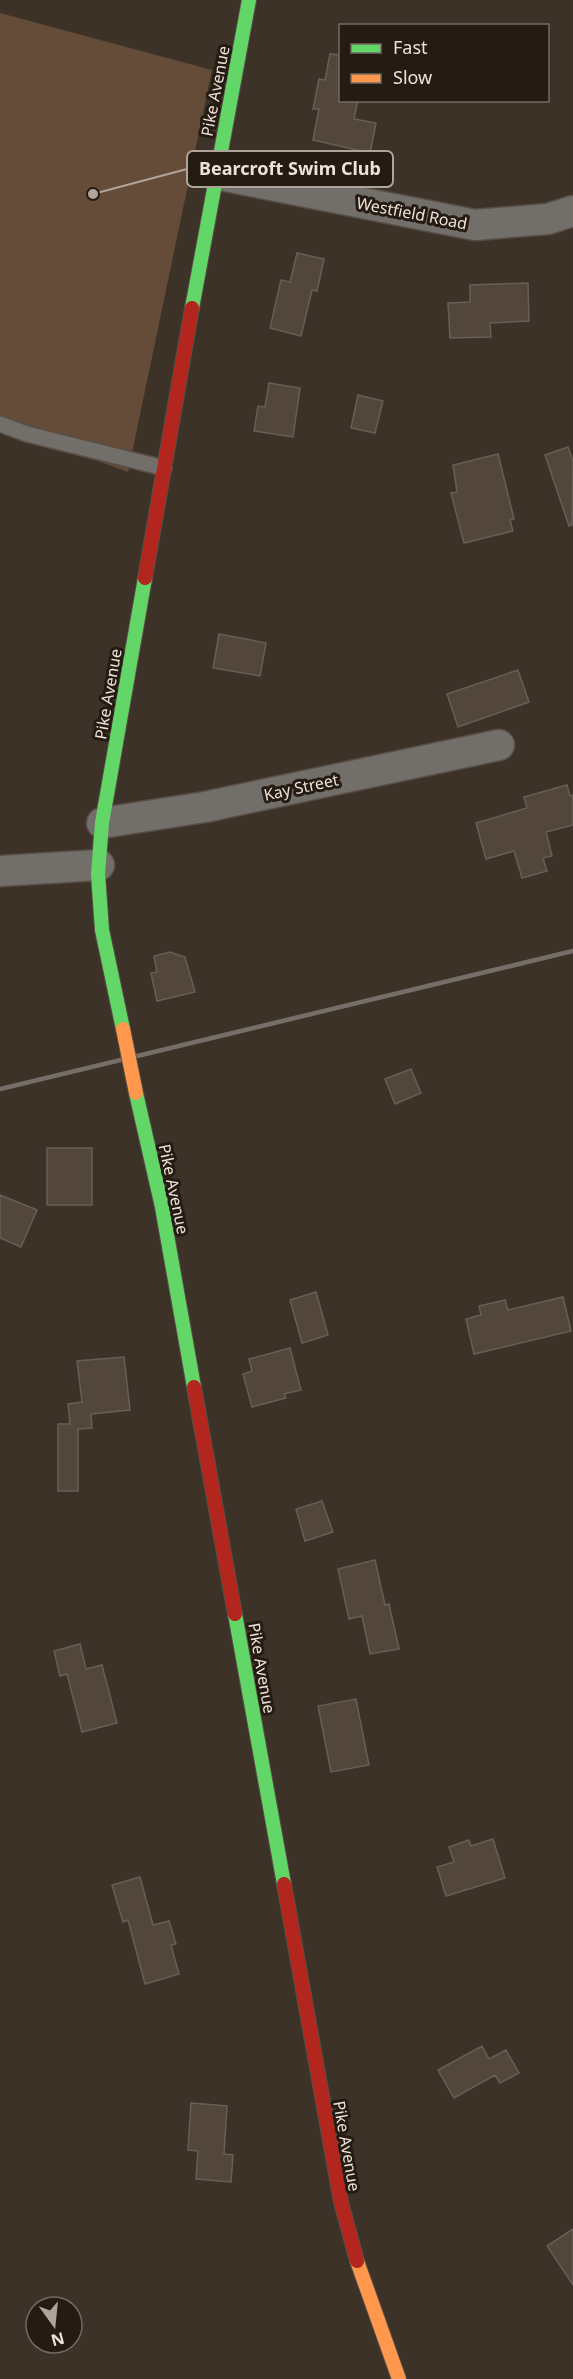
<svg xmlns="http://www.w3.org/2000/svg" width="573" height="2379" font-family="'Noto Sans',sans-serif">
<style>
.green{fill:#644c38}
.building{fill:#53473c;stroke:#675f56;stroke-width:1.5}
.lines{fill:none;stroke-linecap:round;stroke-linejoin:round}
.lane-casing{stroke:#574e46;stroke-width:18}
.street-casing{stroke:#574e46;stroke-width:33}
.fast-casing{stroke:#574e46;stroke-width:16}
.slow-casing{stroke:#574e46;stroke-width:16}
.jam-casing{stroke:#574e46;stroke-width:16}
.lane{stroke:#726e69;stroke-width:15}
.street{stroke:#726e69;stroke-width:30}
.fast{stroke:#63d668;stroke-width:14}
.slow{stroke:#ff974d;stroke-width:14}
.jam{stroke:#b3261e;stroke-width:14}
.rail{stroke:#766f69;stroke-width:4.5}
.slow-bridge-casing{stroke:#574e46;stroke-width:16;stroke-linecap:butt}
.slow-bridge{stroke:#ff974d;stroke-width:14}
.labels{text-anchor:middle;stroke-width:6;stroke-linejoin:round;paint-order:stroke}
.street-label{font-size:16px;fill:#eee1d7;stroke:#241b13}
.leader{fill:none;stroke:#b0a49a;stroke-width:2}
.callout-dot{fill:#b0a49a;stroke:#241b13;stroke-width:2}
.callout{fill:#241b13;stroke:#b0a49a;stroke-width:2}
.callout-label{font-size:18px;text-anchor:middle;font-weight:bold;fill:#eee1d7}
</style>
<rect width="100%" height="100%" fill="#3c3228"/>
<!-- green -->
<path class="green" d="M0,13l212,57 -84,402 -128,-47z"/>
<!-- building -->
<path class="building" d="M330,54l10,1v45h18l-4,19 22,4 -6,30 -57,-13 6,-31h-6l6,-30 6,1z
M297,253l27,6 -7,32 -5,-1 -11,46 -31,-8 11,-48 9,2z
M528,283l1,38 -39,2 1,14 -41,1 -2,-35 22,-1v-17z
M269,383l31,5 -7,49 -39,-6 4,-25 7,1z
M358,395l25,6 -8,32 -24,-5z
M568,447l5,14 -1,64 -3,1 -24,-71z
M498,454l16,65 -4,1 3,11 -49,12 -13,-50 6,-1 -4,-27z
M219,634l47,9 -6,33 -47,-8z
M518,670l11,32 -71,25 -11,-33z
M567,785l3,11 3,-1v30l-27,7 6,24 -9,2 4,13 -25,7 -8,-27 -28,8 -10,-36 51,-15 -3,-11z
M170,952l15,5 10,35 -38,9 -6,-28 6,-1 -3,-16z
M411,1069l10,24 -26,11 -10,-25z
M47,1148h45v57h-45z
M0,1195l37,15 -16,37 -21,-9z
M316,1292l12,43 -26,8 -12,-43z
M563,1297l8,34 -97,23 -8,-35 15,-4 -2,-9 26,-6 3,10z
M290,1348l11,42 -17,4 2,4 -34,9 -9,-33 9,-3 -3,-12z
M124,1357l6,53 -39,4 1,14 -14,1v62h-20v-67h12l-2,-20 14,-2 -5,-41z
M322,1501l11,31 -28,9 -9,-32z
M375,1560l10,45 4,-1 10,45 -29,5 -8,-38 -13,3 -11,-50z
M80,1644l6,25 16,-4 15,58 -35,9 -15,-58 -7,2 -6,-25z
M356,1699l13,66 -38,7 -13,-66z
M493,1839l12,39 -59,18 -9,-29 17,-5 -5,-15 20,-7 2,6z
M140,1877l13,48 16,-4 7,23 -5,1 8,29 -34,10 -17,-64 -5,2 -11,-37z
M482,2046l7,13 17,-9 13,23 -19,10 -5,-8 -41,23 -16,-28z
M191,2103l36,3 -3,48 9,1 -2,27 -35,-3 2,-28 -10,-1z
M573,2229v56l-26,-39z"/>
<g class="lines">
<!-- lane casing -->
<g class="lane-casing">
<path id="lane" d="M0,424l27,10 137,34"/>
</g>
<!-- street casing -->
<g class="street-casing">
<path id="street" d="M215,174l260,51 73,-6 25,-8
M102,823l103,-16 294,-62
M0,871l99,-6"/>
</g>
<!-- fast casing -->
<g class="fast-casing">
<path id="fast" d="M192,308l57,-308
M123,1029l-21,-99 -4,-56 4,-51 43,-245
M136,1093l26,114 32,180
M235,1614l49,270"/>
</g>
<!-- slow casing -->
<g class="slow-casing">
<path id="slow" d="M357,2261l42,118"/>
</g>
<!-- jam casing -->
<g class="jam-casing">
<path id="jam" d="M145,578l47,-270
M194,1387l41,227
M284,1884l57,318 16,59"/>
</g>
<!-- lane -->
<use href="#lane" class="lane"/>
<!-- street -->
<use href="#street" class="street"/>
<!-- fast -->
<use href="#fast" class="fast"/>
<!-- slow -->
<use href="#slow" class="slow"/>
<!-- jam -->
<use href="#jam" class="jam"/>
<!-- rail -->
<path class="rail" d="M0,1089l573,-138"/>
<!-- slow-bridge casing -->
<g class="slow-bridge-casing">
<path id="slow-bridge" d="M123,1029l13,64"/>
</g>
<!-- slow-bridge -->
<use href="#slow-bridge" class="slow-bridge"/>
</g>
<g class="labels">
<!-- street labels -->
<g class="street-label">
<text transform="translate(215 91) rotate(-79)" y="6">Pike Avenue</text>
<text transform="translate(412 213) rotate(11)" y="6">Westfield Road</text>
<text transform="translate(108 694) rotate(-80)" y="6">Pike Avenue</text>
<text transform="translate(301 787) rotate(-12)" y="6">Kay Street</text>
<text transform="translate(174 1189) rotate(78)" y="6">Pike Avenue</text>
<text transform="translate(262 1668) rotate(80)" y="6">Pike Avenue</text>
<text transform="translate(347 2146) rotate(80)" y="6">Pike Avenue</text>
</g>
</g>
<!-- callouts -->
<path class="leader" d="M93 194L187 169"/>
<circle class="callout-dot" cx="93" cy="194" r="6"/>
<rect class="callout" x="187" y="151" width="206" height="36" rx="6"/>
<g class="callout-label">
<text x="290" y="175">Bearcroft Swim Club</text>
</g>
<!-- legend -->
<rect x="339" y="24" width="210" height="78" fill="#241b13" stroke="#756a61" stroke-width="1.5"/>
<rect x="351" y="44" width="30" height="9" fill="#63d668" stroke="#756a61" stroke-width="1.5"/>
<text x="393" y="54" font-size="18" fill="#eee1d7">Fast</text>
<rect x="351" y="74" width="30" height="9" fill="#ff974d" stroke="#756a61" stroke-width="1.5"/>
<text x="393" y="84" font-size="18" fill="#eee1d7">Slow</text>
<!-- north arrow -->
<g transform="translate(54 2325) rotate(165)"><circle r="28" fill="#241b13" stroke="#756a61" stroke-width="1.5"/>
<path d="M0-4.5L10 22L0 15L-10 22Z" fill="#b0a49a"/>
<text y="-9" font-size="16" font-weight="bold" text-anchor="middle" fill="#eee1d7">N</text>
</g>
</svg>
